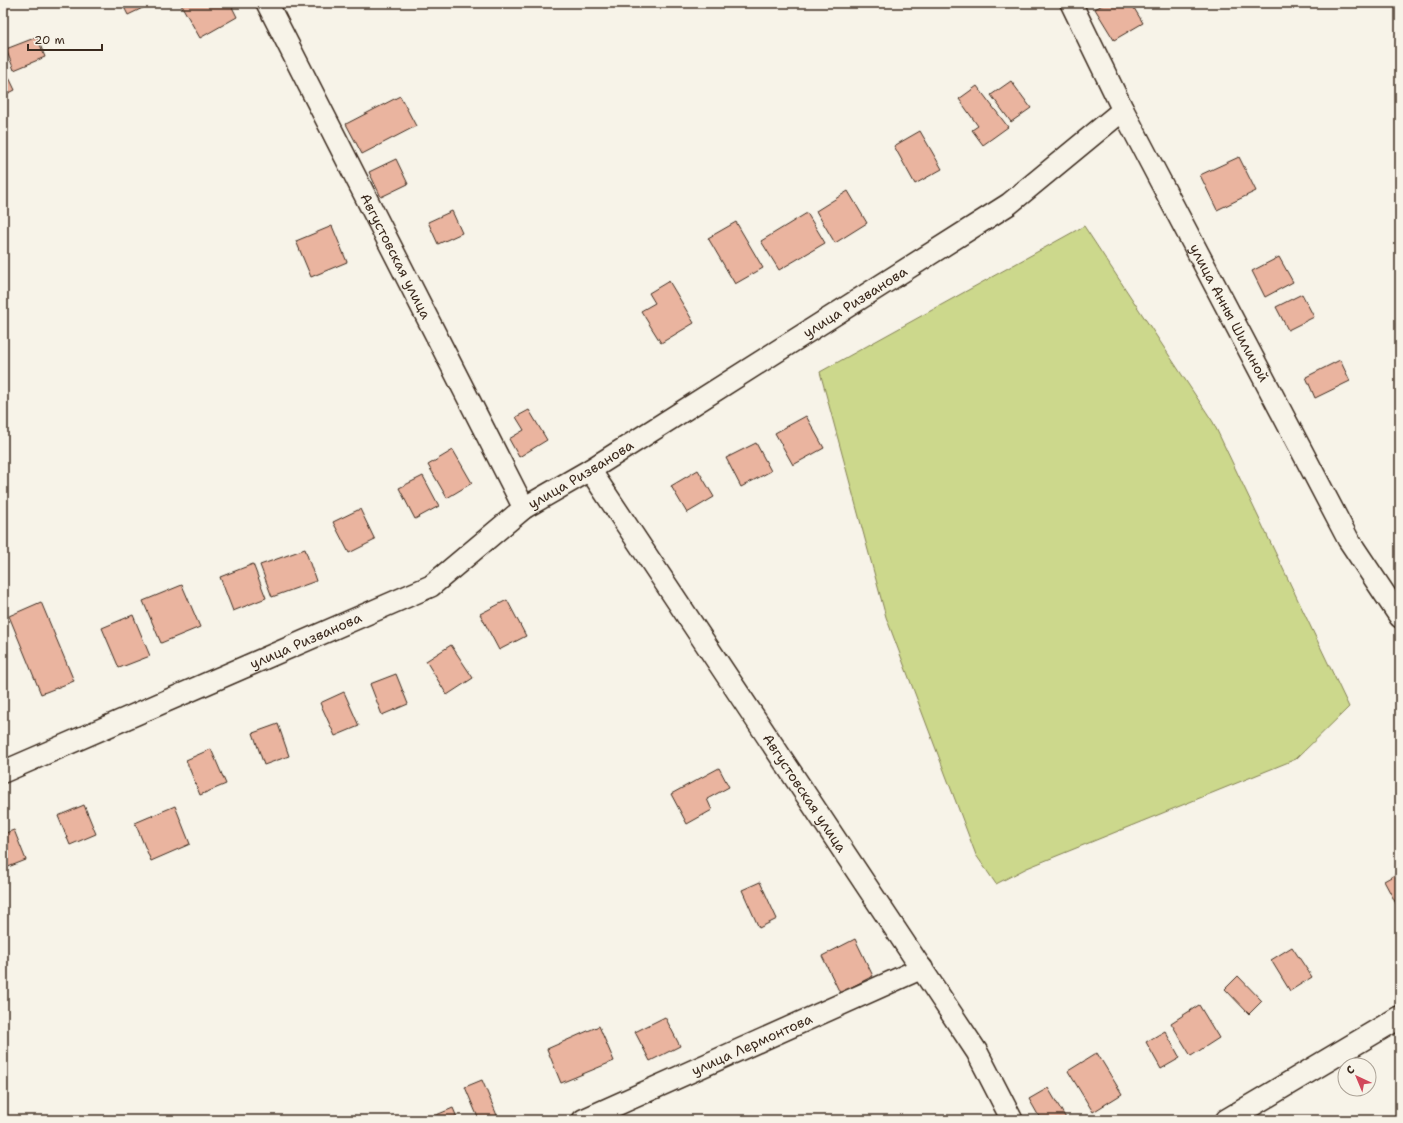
<svg xmlns="http://www.w3.org/2000/svg" width="1403" height="1123" font-family="'Shantell Sans',sans-serif">
<style>
.green{fill:#ccd88c;stroke:#848155}
.building{fill:#eab49f;stroke:#3b2a1e}
.lines{fill:none;stroke-linecap:round;stroke-linejoin:round}
.minor-casing{stroke:#3b2a1e;stroke-width:24}
.tertiary-casing{stroke:#3b2a1e;stroke-width:25}
.minor{stroke:#f7f3e8;stroke-width:21}
.tertiary{stroke:#f7f3e8;stroke-width:22}
.labels{text-anchor:middle;stroke-width:4;stroke-linejoin:round;paint-order:stroke}
.street-label{font-size:14px;fill:#3b2a1e;stroke:#f7f3e8}
</style>
<rect width="100%" height="100%" fill="#f7f3e8"/>
<filter id="ink" filterUnits="userSpaceOnUse"><feTurbulence type="fractalNoise" baseFrequency=".025" numOctaves="2"/><feDisplacementMap in="SourceGraphic" scale="8" xChannelSelector="R" yChannelSelector="G"/><feConvolveMatrix kernelMatrix="1 2 1 2 8 2 1 2 1" color-interpolation-filters="sRGB"/></filter>
<g filter="url(#ink)">
<!-- green -->
<path class="green" d="M1084,226l129,196 136,285 -53,52 -269,109 -31,16 -20,-29 -90,-238 -66,-245z"/>
<!-- building -->
<path class="building" d="M122,3h31l-25,12z
M180,3h50l7,14 -37,21z
M1106,3h25l12,20 -29,17 -19,-31z
M37,37l8,20 -31,13 -8,-21z
M3,65l12,25 -12,6z
M1011,81l20,27 -20,14 -20,-27z
M977,86l31,41 -25,18 -11,-15 6,-4 -19,-27z
M400,96l16,30 -54,28 -16,-30z
M920,131l22,38 -27,15 -21,-38z
M1239,157l17,34 -39,19 -17,-35z
M396,159l12,25 -27,13 -12,-25z
M848,191l19,32 -32,20 -19,-32z
M452,211l10,22 -24,11 -10,-22z
M807,213l18,30 -46,27 -18,-29z
M736,222l27,46 -28,16 -27,-46z
M332,226l15,36 -36,15 -15,-36z
M1279,257l14,25 -28,15 -13,-26z
M669,281l25,42 -33,20 -20,-32 14,-8 -6,-10z
M1302,294l12,23 -26,13 -12,-23z
M1340,360l10,21 -35,17 -9,-21z
M529,410l18,30 -28,17 -10,-18 15,-9 -8,-13z
M806,416l18,32 -31,17 -18,-32z
M756,443l15,28 -30,16 -15,-29z
M453,450l19,33 -25,15 -19,-33z
M698,470l16,27 -27,16 -16,-27z
M423,476l16,30 -24,13 -16,-31z
M360,509l15,31 -26,13 -16,-31z
M305,549l11,32 -44,16 -12,-32z
M253,564l13,34 -33,13 -13,-34z
M182,585l18,42 -39,16 -18,-42z
M507,600l19,36 -27,14 -19,-36z
M41,602l33,79 -33,13 -32,-78z
M133,615l17,41 -31,12 -17,-40z
M451,645l22,33 -26,17 -21,-34z
M396,674l12,30 -26,11 -12,-31z
M344,692l15,34 -24,10 -15,-33z
M278,724l11,32 -25,9 -11,-32z
M211,749l15,35 -26,11 -14,-35z
M719,768l10,19 -22,12 5,11 -25,14 -16,-30z
M84,805l12,29 -26,11 -12,-29z
M175,806l15,38 -39,17 -16,-38z
M14,830l12,30 -23,9v-35z
M1400,872v39l-16,-30z
M760,882l17,37 -18,9 -17,-38z
M855,939l18,37 -33,17 -18,-37z
M1292,947l20,30 -22,14 -19,-31z
M1238,976l24,25 -13,13 -24,-25z
M1199,1005l20,33 -28,18 -20,-33z
M665,1017l15,29 -30,15 -15,-29z
M599,1026l15,35 -53,22 -14,-34z
M1165,1031l15,27 -19,11 -15,-27z
M1097,1053l25,41 -29,18 -25,-41z
M482,1080l17,40h-20l-14,-33z
M1048,1088l19,32h-26l-12,-21z
M453,1108l5,12h-22l-2,-4z"/>
<g class="lines">
<!-- minor casing -->
<g class="minor-casing">
<g id="minor">
<path id="s1" d="M267,3l257,505"/>
<path id="s2" d="M1071,3l52,107 225,429 52,78"/>
<path id="s3" d="M590,470l387,582 35,68"/>
<path id="s4" d="M3,772l428,-186 93,-78 66,-38 419,-266 114,-94"/>
<path id="s5" d="M583,1120l339,-152"/>
</g>
</g>
<!-- tertiary casing -->
<g class="tertiary-casing">
<path id="tertiary" d="M1227,1120l173,-103"/>
</g>
<!-- minor -->
<use href="#minor" class="minor"/>
<!-- tertiary -->
<use href="#tertiary" class="tertiary"/>
</g>
</g>
<g class="labels">
<!-- street labels -->
<g class="street-label">
<text dy="5" stroke="none"><textPath href="#s1" startOffset="284">Августовская улица</textPath></text>
<text dy="5" stroke="none"><textPath href="#s4" startOffset="978">улица Ризванова</textPath></text>
<text dy="5" stroke="none"><textPath href="#s2" startOffset="348">улица Анны Шилиной</textPath></text>
<text dy="5" stroke="none"><textPath href="#s4" startOffset="654">улица Ризванова</textPath></text>
<text dy="5" stroke="none"><textPath href="#s4" startOffset="330">улица Ризванова</textPath></text>
<text dy="5" stroke="none"><textPath href="#s3" startOffset="388">Августовская улица</textPath></text>
<text dy="5" stroke="none"><textPath href="#s5" startOffset="185">улица Лермонтова</textPath></text>
</g>
</g>
<!-- margin -->
<rect width="1403" height="1123" fill="none" stroke="#f7f3e8" stroke-width="16"/>
<rect x="8" y="8" width="1387" height="1107" fill="none" stroke="#3b2a1e" stroke-width="1.5" filter="url(#ink)"/>
<!-- north arrow -->
<g transform="translate(1357 1077) rotate(316)"><circle r="19" fill="#f7f3e8" stroke="#aca397"/>
<path d="M0-3L7 15L0 10L-7 15Z" fill="#d1495b"/>
<text y="-6" font-size="11" font-weight="bold" text-anchor="middle" fill="#3b2a1e">С</text>
</g>
<!-- scale -->
<path d="M28 44v6h74v-6" fill="none" stroke="#3b2a1e" stroke-width="2"/>
<text x="34" y="44" font-size="12" fill="#3b2a1e" stroke="#f7f3e8" stroke-width="3" paint-order="stroke">20 m</text>
</svg>
